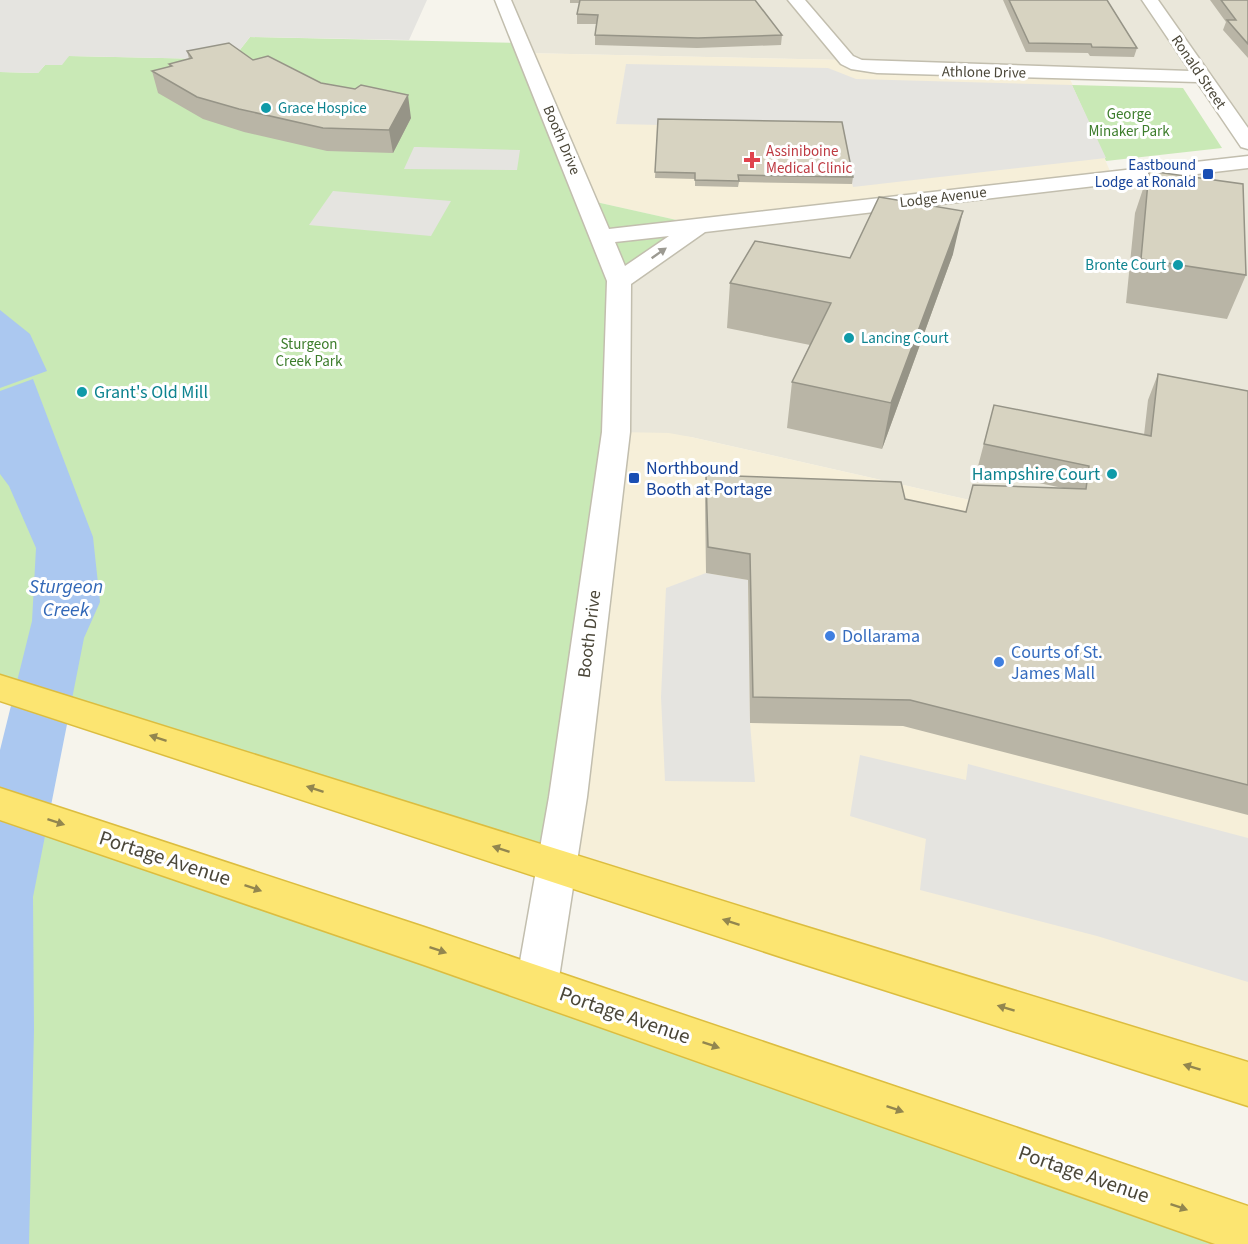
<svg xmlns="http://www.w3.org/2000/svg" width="1248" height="1244" font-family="'Source Sans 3',sans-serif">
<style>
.residential{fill:#eae7da}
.commercial{fill:#f6efd9}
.green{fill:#c9e9b6}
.parking{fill:#e5e4e0}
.water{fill:#abc8f0}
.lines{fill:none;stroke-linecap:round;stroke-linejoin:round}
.street-casing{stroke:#c2beae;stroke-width:3}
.highway-casing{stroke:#dcbd3f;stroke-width:3}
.street{fill:#fff;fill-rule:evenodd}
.highway{fill:#fce571;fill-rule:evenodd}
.wall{fill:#b9b5a6}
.shaded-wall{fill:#969487}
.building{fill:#d7d3c1;stroke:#969487;stroke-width:1.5}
.oneway{fill:#9c9a92}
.oneway2{fill:#92864f}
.culture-dot{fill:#0f9aa8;stroke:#fff;stroke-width:2}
.health-dot{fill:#e0444e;stroke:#fff;stroke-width:2}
.transit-dot{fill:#1a4fb4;stroke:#fff;stroke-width:2}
.shop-dot{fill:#3f7fe0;stroke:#fff;stroke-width:2}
.labels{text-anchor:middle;stroke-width:6;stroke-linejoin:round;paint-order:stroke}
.far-street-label{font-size:15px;fill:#4b4739;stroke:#fff}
.far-culture-label{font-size:15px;fill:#0d838f;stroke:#fff;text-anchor:start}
.far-park-label{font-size:15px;fill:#3d7d2c;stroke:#fff}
.far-health-label{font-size:15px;fill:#be3a42;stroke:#fff;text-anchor:start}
.far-transit-label{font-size:15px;fill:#164399;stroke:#fff;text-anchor:end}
.culture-label{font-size:18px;fill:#0d838f;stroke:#fff;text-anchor:start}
.transit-label{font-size:18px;fill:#164399;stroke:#fff;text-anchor:start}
.street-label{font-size:18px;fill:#4b4739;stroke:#fff}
.shop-label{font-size:18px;fill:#366cbe;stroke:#fff;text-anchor:start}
.water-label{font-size:20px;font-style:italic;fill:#3268b7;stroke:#fff}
.near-street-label{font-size:21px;fill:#4b4739;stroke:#fff}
</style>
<rect width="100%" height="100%" fill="#f6f4ec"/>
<!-- residential -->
<path class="residential" d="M503,0h745v143l-46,-66 -355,-17 -322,-7z
M1248,162v401l-557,-126 -75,-5 3,-151 80,-56z"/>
<!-- commercial -->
<path class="commercial" d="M525,53l322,7 220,12 46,106 -414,47 -112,-25z
M616,432l53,1 22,4 557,126v521l-691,-217z"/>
<!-- green -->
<path class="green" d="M250,37l271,6 66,157 112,25 -80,56 -62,586 -557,-179v-616l38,1 7,-8 24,-9 139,3 31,-8z
M1072,85l111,3 39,60 -116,13z
M0,804l1248,427v13h-1248z"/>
<!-- parking -->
<path class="parking" d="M0,0h427l-18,40 -159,-3 -11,14 -31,8 -139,-3 -7,9h-17l-7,8 -38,-1z
M626,64l202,4 28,11 216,6 34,73 -253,29 -12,-58 -225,-5z
M414,147h4l102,3 -3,20 -113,-1z
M333,191l118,10 -20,35 -122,-11z
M706,573l42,7 2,143 5,59 -90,-1 -4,-84 5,-109z
M860,755l106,25 2,-16 280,74v144l-151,-46 -177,-46 6,-51 -76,-23z"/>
<!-- water -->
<path class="water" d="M0,310l30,24 17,37 -47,17z
M33,379l60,158 7,65 -16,36 -51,259 1,133 -5,214h-29v-494l32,-129 4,-73 -27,-62 -9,-12v-83z"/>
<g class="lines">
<!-- street casing -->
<g class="street-casing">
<path id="street" d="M495,0h16l98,229 639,-73v12l-543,64 -74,52 -1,148 -43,365 -29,187 -6,14 -15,6 -15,-6 -6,-14 33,-187 53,-365 5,-151zM669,236l-44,30 -10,-24z
M788,0h17l48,56 9,4 328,11 -48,-71h16l90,128v21l-7,-2 -44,-65 -320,-9 -26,-4 -10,-5z"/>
</g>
<!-- highway casing -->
<g class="highway-casing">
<path id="highway" d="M0,675l787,246 461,141v44l-461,-147 -787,-258z
M0,788l424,139 824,279v38h-33l-791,-279 -424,-145z"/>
</g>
<!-- street -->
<use href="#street" class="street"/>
<!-- highway -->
<use href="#highway" class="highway"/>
</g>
<!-- wall -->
<path class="wall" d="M570,0h185l27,35 -1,10 -84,3 -102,-3v-10l1,-11h-19v-10l2,-11h-9z
M1003,0h104l30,48 -3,9 -44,-1 -2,-3 -62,-1z
M1210,0h38v58l-25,-28 3,-8z
M187,51l66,9 68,23 90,35 -18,35 -66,-2 -83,-19 -41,-13 -45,-26 -6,-22 17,-4v-3l20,-5z
M658,119l195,58 -1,7 -113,-2 -1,5 -43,-1v-7l-40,-1z
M1149,171l97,104 -19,44 -101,-16 9,-90z
M953,254l-71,195 -95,-21 5,-46 18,-37 -83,-17 3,-45 120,-25z
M1158,374l90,17v424l-345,-89 -153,-3 -2,-143 -42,-7 -1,-72 1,-26 199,24 61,13 97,-24 -86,-18 17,-65 150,30 4,-35z"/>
<!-- shaded-wall -->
<path class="shaded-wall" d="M408,95l3,23 -18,35 -4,-23z
M963,211l-10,43 -71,195 9,-46z"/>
<!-- building -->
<path class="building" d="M580,0h175l27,35 -84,3 -103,-3 3,-20 -21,-1z
M1009,0h98l30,48 -45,-1 -1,-3 -62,-1z
M1221,0h27v44l-21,-24h9z
M229,43l24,17 15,-4 53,27 34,6 6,-4 47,10 -19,35 -66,-2 -84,-19 -42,-12 -45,-26 20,-5 -3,-2 23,-6 -5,-7z
M658,119l184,3 11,55 -115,-2 1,6 -44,-1v-7l-40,-1z
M1149,171l94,13 3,91 -105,-16z
M879,197l84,14 -72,192 -99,-21 39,-79 -101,-20 25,-42 95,17z
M1158,374l90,17v394l-338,-85 -157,-3 -3,-143 -42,-7 -2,-72 195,7 4,17 61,13 7,-27 113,4 3,-23 -105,-22 10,-39 157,31z"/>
<!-- one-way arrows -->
<defs><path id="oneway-solid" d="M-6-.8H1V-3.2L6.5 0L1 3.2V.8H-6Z" transform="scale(1.5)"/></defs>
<use class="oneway" href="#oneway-solid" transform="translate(659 253) rotate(-35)"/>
<g class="oneway2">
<use href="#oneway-solid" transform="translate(158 738) rotate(-162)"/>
<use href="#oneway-solid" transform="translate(315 789) rotate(-162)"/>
<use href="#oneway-solid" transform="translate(56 822) rotate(18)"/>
<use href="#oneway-solid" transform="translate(501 849) rotate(-162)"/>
<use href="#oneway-solid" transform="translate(253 888) rotate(19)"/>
<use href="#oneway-solid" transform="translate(731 922) rotate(-162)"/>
<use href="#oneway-solid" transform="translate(438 950) rotate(19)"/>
<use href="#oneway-solid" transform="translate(1006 1008) rotate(-163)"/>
<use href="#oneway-solid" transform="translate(711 1045) rotate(19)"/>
<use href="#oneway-solid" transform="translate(1192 1067) rotate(-163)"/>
<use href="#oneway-solid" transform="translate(895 1109) rotate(19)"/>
<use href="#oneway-solid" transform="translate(1179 1207) rotate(19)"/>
</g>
<!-- markers -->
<g class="culture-dot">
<circle cx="266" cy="108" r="6"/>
<circle cx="1178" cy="265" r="6"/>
<circle cx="849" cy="338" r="6"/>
<circle cx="82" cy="392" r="6"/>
<circle cx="1112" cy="474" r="6"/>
</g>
<path class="health-dot" d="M749 151h6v6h6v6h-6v6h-6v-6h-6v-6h6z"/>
<g class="transit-dot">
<rect x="1202" y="168" width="12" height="12" rx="3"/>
<rect x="628" y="472" width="12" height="12" rx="3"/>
</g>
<g class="shop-dot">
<circle cx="830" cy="636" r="6"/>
<circle cx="999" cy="662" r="6"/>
</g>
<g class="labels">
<!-- far-street labels -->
<g class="far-street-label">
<text transform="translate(984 72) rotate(1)" y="5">Athlone Drive</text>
<text transform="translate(1199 72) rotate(56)" y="5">Ronald Street</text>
<text transform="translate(562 140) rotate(67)" y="5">Booth Drive</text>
<text transform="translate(943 197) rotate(-7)" y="5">Lodge Avenue</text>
</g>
<!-- far-culture labels -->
<g class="far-culture-label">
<text x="278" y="113">Grace Hospice</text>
<text x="1166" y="270" text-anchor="end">Bronte Court</text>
<text x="861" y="343">Lancing Court</text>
</g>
<!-- far-park labels -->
<g class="far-park-label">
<text x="1129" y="119">George<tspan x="1129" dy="17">Minaker Park</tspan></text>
<text x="309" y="349">Sturgeon<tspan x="309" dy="17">Creek Park</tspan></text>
</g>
<!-- far-health labels -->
<g class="far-health-label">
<text x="766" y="156">Assiniboine<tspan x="766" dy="17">Medical Clinic</tspan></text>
</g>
<!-- far-transit labels -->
<g class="far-transit-label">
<text x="1196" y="170">Eastbound<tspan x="1196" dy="17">Lodge at Ronald</tspan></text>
</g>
<!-- culture labels -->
<g class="culture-label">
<text x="94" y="398">Grant's Old Mill</text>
<text x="1100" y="480" text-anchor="end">Hampshire Court</text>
</g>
<!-- transit labels -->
<g class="transit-label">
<text x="646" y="474">Northbound<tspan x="646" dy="21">Booth at Portage</tspan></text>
</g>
<!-- street labels -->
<g class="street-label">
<text transform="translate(589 634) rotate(-83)" y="6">Booth Drive</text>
</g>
<!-- shop labels -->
<g class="shop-label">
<text x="842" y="642">Dollarama</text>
<text x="1011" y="658">Courts of St.<tspan x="1011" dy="21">James Mall</tspan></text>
</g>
<!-- water labels -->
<g class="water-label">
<text x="66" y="593">Sturgeon<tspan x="66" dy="23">Creek</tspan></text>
</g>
<!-- near-street labels -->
<g class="near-street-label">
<text transform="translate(165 858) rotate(18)" y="7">Portage Avenue</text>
<text transform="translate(625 1015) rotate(19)" y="7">Portage Avenue</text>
<text transform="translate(1084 1174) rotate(19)" y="7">Portage Avenue</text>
</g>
</g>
</svg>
